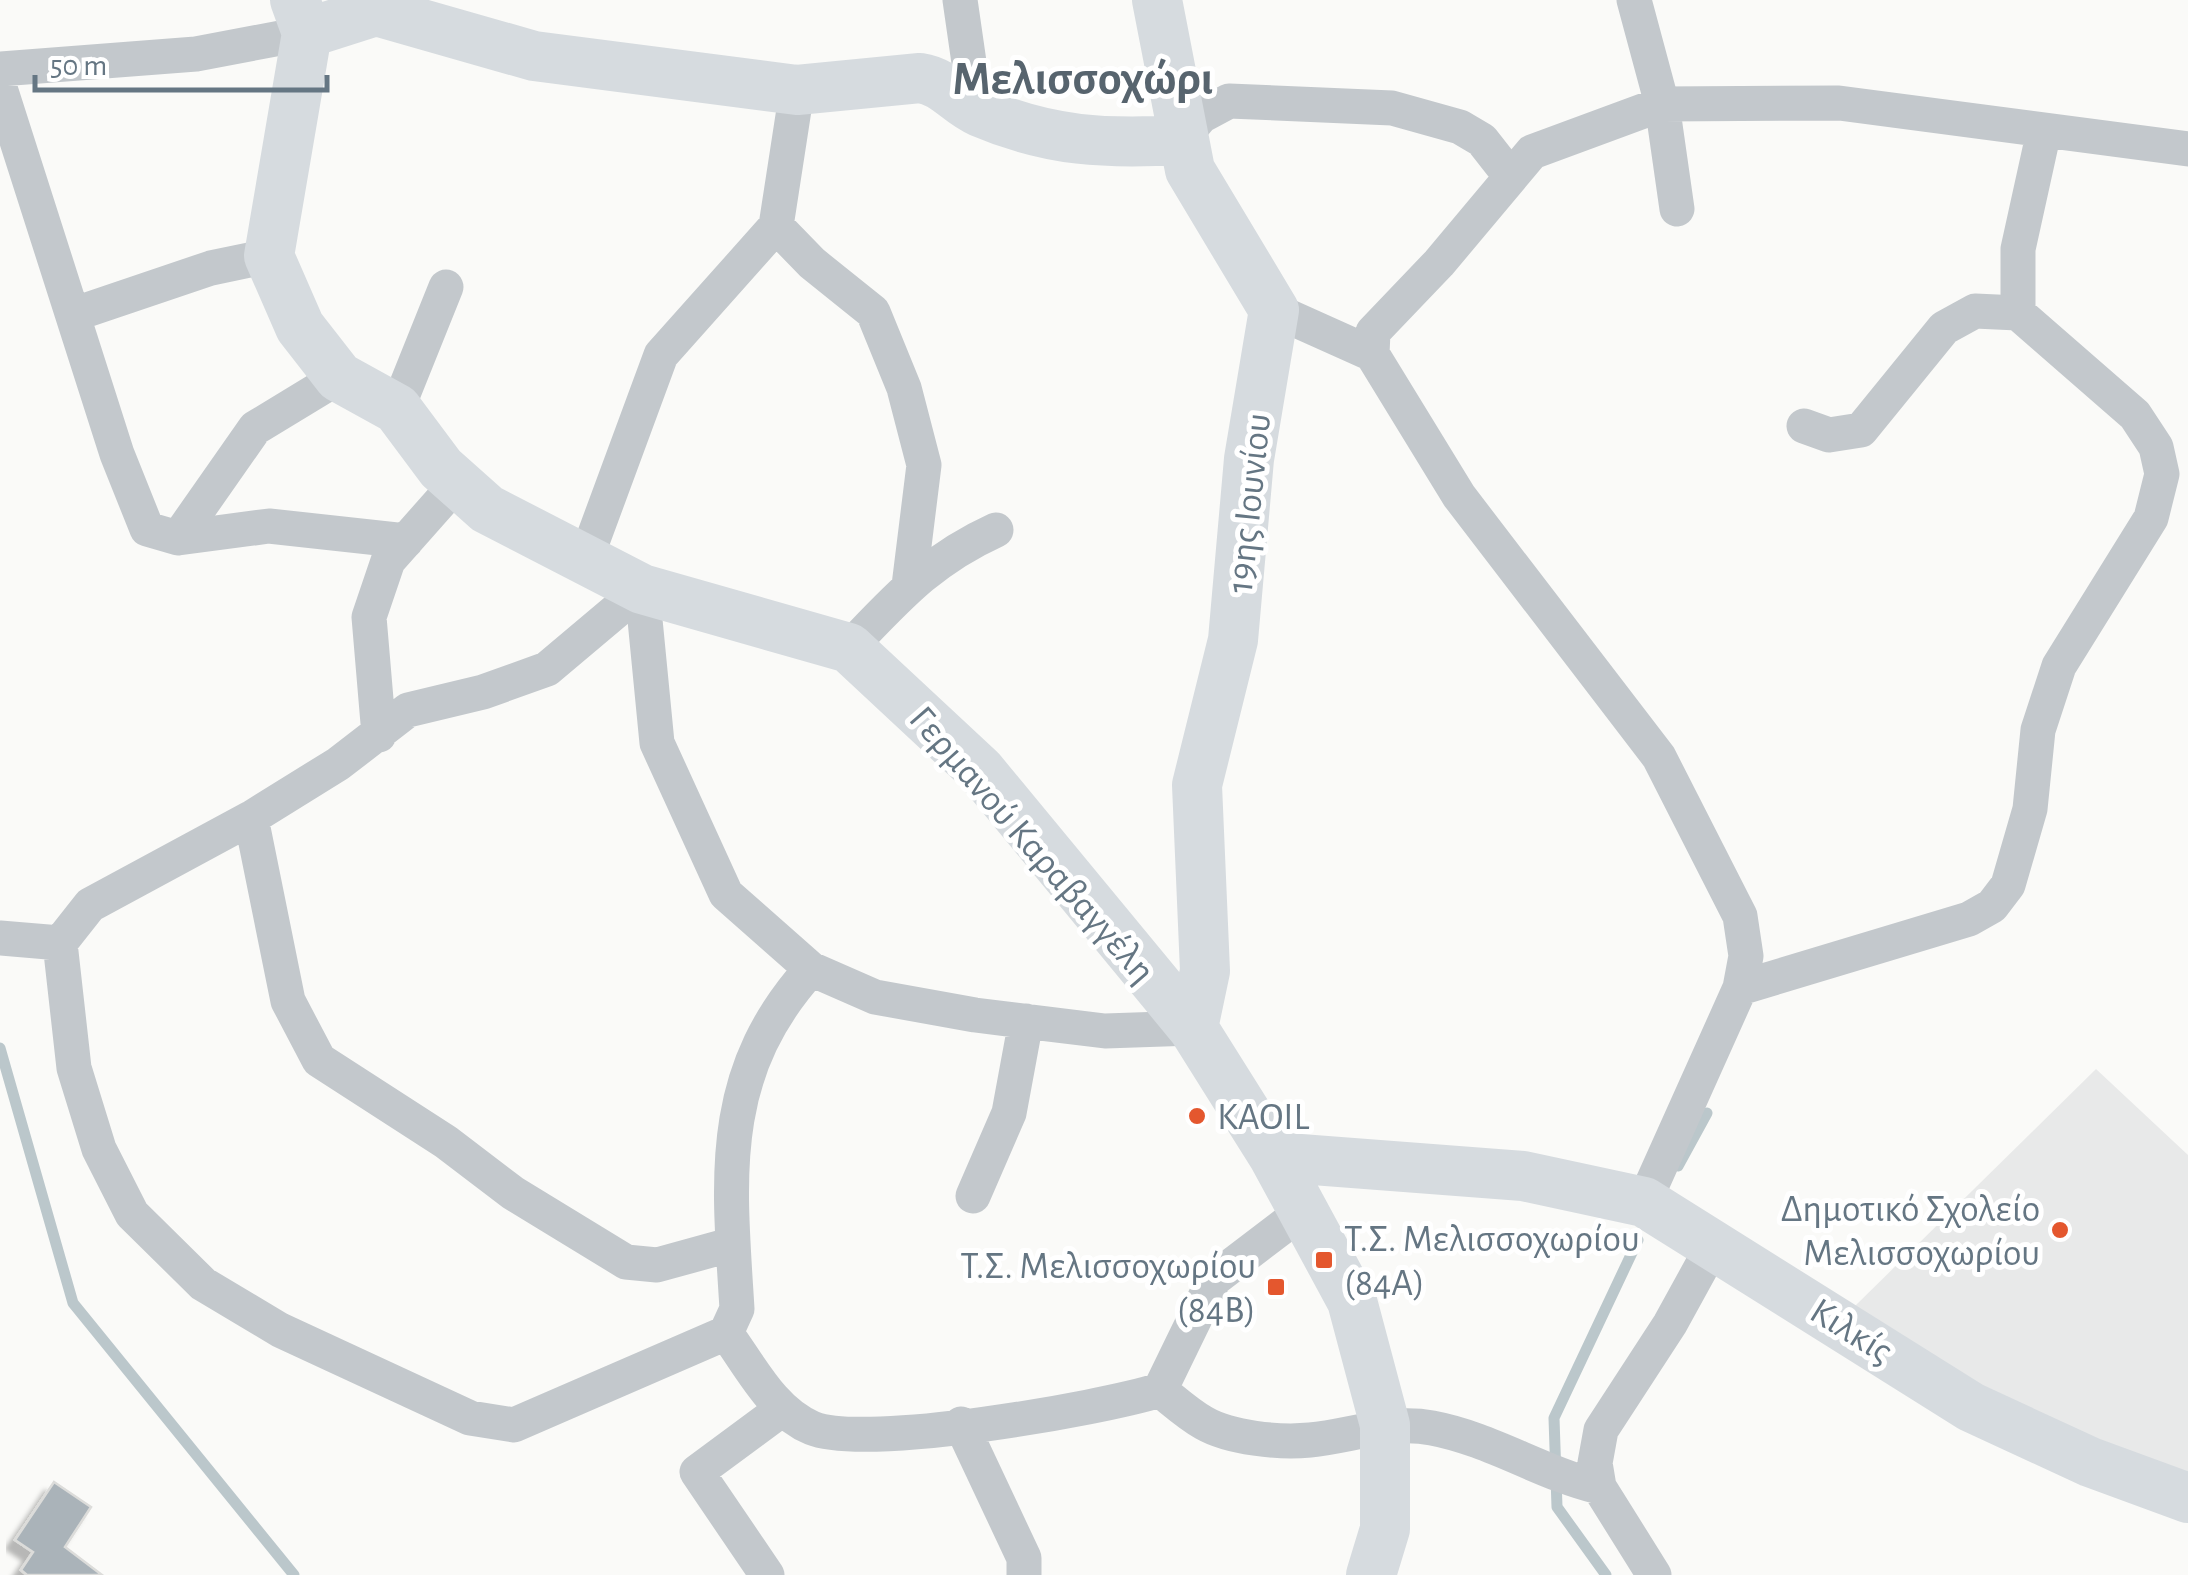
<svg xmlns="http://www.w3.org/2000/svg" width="2188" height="1575" font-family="'Alegreya Sans',sans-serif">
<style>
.built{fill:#e8e9e9}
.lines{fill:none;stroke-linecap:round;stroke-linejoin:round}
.stream{stroke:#bbc7cb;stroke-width:11}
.building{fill:#aab3b9;stroke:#dcdcda;stroke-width:2.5;filter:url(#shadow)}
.street{stroke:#c3c8cc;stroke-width:35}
.secondary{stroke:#d6dbdf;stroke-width:50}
.tree{fill:#aab4a7}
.poi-dot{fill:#e4572e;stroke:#fff;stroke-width:4}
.labels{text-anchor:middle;stroke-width:10;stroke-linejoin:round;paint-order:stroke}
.street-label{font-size:38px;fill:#657683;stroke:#fff}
.poi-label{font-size:38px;fill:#657683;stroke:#fff;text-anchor:start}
.district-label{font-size:48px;font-weight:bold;fill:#57646e;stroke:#fff}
</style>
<defs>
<filter id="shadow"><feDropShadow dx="-9" dy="9" stdDeviation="2.5" flood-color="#0004"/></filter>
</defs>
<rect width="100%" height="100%" fill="#fafaf8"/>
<!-- built -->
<path class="built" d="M2096,1069l92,86v320l-205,-81 -128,-88z"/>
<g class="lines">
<!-- stream -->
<path class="stream" d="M0,1048l73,255 221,272
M1678,1166l29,-53
M1606,1575l-49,-68 -3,-89 84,-178"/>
</g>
<!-- building -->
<path class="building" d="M54,1482l37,25 -26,40 37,28h-75l-6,-5 12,-18 -18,-12z"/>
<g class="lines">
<!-- street -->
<path class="street" d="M960,0l16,111
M1634,0l28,104 15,105
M0,69l196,-15 111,-21
M0,88l117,366 30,75 31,9 91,-12 137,15
M797,90l-21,136 36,37 61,49 31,76 20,77 -15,121
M1181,140l20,-24 28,-15 163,7 68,19 22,13 29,37
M1274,310l98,44
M2018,313v-64l26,-118
M75,314l136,-46 58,-12
M397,409l49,-122
M178,538l77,-110 84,-51
M585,561l76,-206 115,-129
M642,589l-95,80 -64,23 -75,18 -70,54 -87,54 -161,87 -30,38 14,125 25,81 33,65 71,70 77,46 190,88 44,7 212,-92 11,-24c-8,-131 -21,-235 74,-340
M642,589l15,154 69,151 85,75 64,28 100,18 130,16 88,-3
M849,648c49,-51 81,-88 147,-118
M379,735l-10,-118 19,-56 69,-78
M251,818l37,183 31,59 127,82 67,51 113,69 31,3 76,-21
M0,938l60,5
M1740,988l229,-69 23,-13 16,-21 22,-76 8,-79 21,-64 92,-148 11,-44 -6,-27 -21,-32 -117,-102 -43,-2 -31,17 -83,102 -32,5 -25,-9
M973,1196l36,-83 17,-92
M1644,1202l96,-214 6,-32 -6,-40 -81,-159 -200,-261 -87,-142 1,-22 66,-69 93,-111 130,-48 177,-1 349,46
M1302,1212l-88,67 -54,111c14,11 28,24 44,33 26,15 75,20 106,17 41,-4 79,-20 122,-12 59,11 109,45 167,59
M726,1333c25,34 46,78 86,95 54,22 287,-19 348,-38
M961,1424l63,134v17
M767,1575l-70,-103 84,-62
M1654,1575l-55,-88 -4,-24 6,-33 69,-106 44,-80"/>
<!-- secondary -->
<path class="secondary" d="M295,0l12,33 -38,223 31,71 39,50 58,32 44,59 46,41 155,80 207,59 131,122 213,258 81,129 78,144 33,124v104l-14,46
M1157,0l33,170 84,140 -25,149 -16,181 -36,145 8,186 -12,57
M307,33l69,-22 158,45 263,34 123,-12c26,4 37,24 60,34 70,30 126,32 201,28
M1274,1157l249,19 121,26 327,205 119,55 98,36"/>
</g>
<!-- trees -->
<circle class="tree" cx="1145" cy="84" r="15"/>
<!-- markers -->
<g class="poi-dot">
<circle cx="1197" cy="1116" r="10"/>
<circle cx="2060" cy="1230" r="10"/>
<rect x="1314" y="1250" width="20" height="20" rx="5"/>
<rect x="1266" y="1277" width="20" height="20" rx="5"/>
</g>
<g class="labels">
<!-- street labels -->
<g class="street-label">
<text transform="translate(1248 503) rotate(-84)" y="13">19ης Ιουνίου</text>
<text transform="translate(1033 844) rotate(49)" y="13">Γερμανού Καραβαγγέλη</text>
<text transform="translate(1852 1330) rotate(32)" y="13">Κιλκίς</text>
</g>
<!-- poi labels -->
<g class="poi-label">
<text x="1217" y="1129">KAOIL</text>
<text x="2040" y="1221" text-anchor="end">Δημοτικό Σχολείο<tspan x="2040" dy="44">Μελισσοχωρίου</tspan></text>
<text x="1344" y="1251">Τ.Σ. Μελισσοχωρίου<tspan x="1344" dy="44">(84Α)</tspan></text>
<text x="1256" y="1278" text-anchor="end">Τ.Σ. Μελισσοχωρίου<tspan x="1256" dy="44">(84Β)</tspan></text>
</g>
<!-- district labels -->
<g class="district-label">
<text x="1083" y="94">Μελισσοχώρι</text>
</g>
</g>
<!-- scale -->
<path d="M35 75v15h292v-15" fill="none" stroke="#657683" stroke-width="5"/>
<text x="50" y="75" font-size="30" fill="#657683" stroke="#ffffff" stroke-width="8" paint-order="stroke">50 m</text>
</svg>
